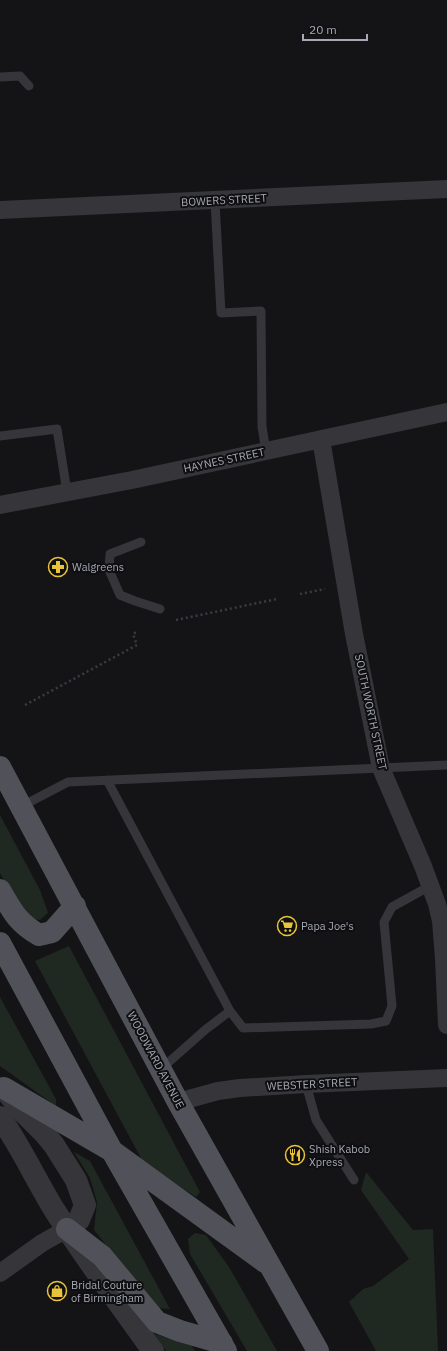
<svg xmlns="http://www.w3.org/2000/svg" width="447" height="1351" font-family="'IBM Plex Sans',sans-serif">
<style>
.green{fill:#202822}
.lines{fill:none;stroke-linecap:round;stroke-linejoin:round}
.path{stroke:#3b3c41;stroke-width:2.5;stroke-dasharray:2 3;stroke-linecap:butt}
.service{stroke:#35353a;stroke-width:9}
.minor{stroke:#35353a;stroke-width:18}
.tertiary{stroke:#35353a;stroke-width:22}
.primary{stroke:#515259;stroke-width:22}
.labels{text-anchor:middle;stroke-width:4;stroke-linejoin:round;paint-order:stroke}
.street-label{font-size:11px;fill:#a6a9b5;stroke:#0f0f11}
.poi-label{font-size:11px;fill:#a6a9b5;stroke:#0f0f11;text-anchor:start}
</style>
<rect width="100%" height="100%" fill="#141416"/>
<!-- green -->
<path class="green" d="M0,815l40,75 8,23 -8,7 -13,-2 -11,-15 -16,-30z
M69,946l131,246 -4,5 -53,-35 -108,-201z
M0,997l56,102v7l-56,-40z
M74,1152l16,9 80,148 -13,-1 -63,-78 3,-28 -7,-24z
M366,1172l47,58 20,-1 5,122h-62l-27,-49 14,-13 10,-3 36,-27 -48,-69z
M195,1233l11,2 23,32 48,84h-30l-57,-97 -2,-15z
M155,1334l37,12 3,5h-29z"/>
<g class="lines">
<!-- path -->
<path class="path" d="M300,594l25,-5
M176,620l101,-21
M25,705l112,-60 -4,-11 5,-3"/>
<!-- service -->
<path class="service" d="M0,77l20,-1 9,10
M215,201l6,112 40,-2 1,116 4,24
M0,436l57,-7 10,63
M141,542l-31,12 -1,16 11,25 15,6 25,8
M107,780l123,231 13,17 128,-4 15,-3 6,-15 -8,-84 8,-15 38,-21
M22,806l46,-24 379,-17
M161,1069l44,-39 25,-19
M306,1084l10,36 38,60"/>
<!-- minor -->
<path class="minor" d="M0,210l447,-21
M321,439l33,195 27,134 42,98 14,38 4,17 3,38 3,66
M0,505l132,-25 315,-68
M178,1102l40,-11 22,-3 66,-4 141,-6
M0,1273l42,-30 25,-14"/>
<!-- tertiary -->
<path class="tertiary" d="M5,1090l19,23 20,20 10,12 22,35 9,25 -6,15 -12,9
M0,1117c21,30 36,63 55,94 31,48 65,94 98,140"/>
<!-- primary -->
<path class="primary" d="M0,767l178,335 140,249
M0,890c12,21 17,32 39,45l13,-3 23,-26
M0,943l112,208 114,200
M4,1088l108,63 153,111
M67,1229l35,27 55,66 23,9 42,12"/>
</g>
<!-- icons -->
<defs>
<g id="pharmacy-ring" transform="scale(1)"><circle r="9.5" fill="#0f0f11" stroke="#e9c438" stroke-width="1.5"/><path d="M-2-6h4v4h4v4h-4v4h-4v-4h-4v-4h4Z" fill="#e9c438"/></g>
<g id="supermarket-ring" transform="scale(1)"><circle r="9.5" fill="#0f0f11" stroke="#e9c438" stroke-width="1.5"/><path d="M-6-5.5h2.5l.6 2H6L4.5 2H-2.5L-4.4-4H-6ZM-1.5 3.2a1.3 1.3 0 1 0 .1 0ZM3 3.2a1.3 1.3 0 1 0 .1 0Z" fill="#e9c438"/></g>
<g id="restaurant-ring" transform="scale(1)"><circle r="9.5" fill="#0f0f11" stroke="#e9c438" stroke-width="1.5"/><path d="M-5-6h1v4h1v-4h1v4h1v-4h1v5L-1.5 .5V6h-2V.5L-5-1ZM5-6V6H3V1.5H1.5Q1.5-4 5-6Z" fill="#e9c438"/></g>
<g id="shop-ring" transform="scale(1)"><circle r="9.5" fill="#0f0f11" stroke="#e9c438" stroke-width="1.5"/><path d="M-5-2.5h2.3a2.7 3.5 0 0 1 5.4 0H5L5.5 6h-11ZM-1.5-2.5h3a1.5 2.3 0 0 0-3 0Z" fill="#e9c438"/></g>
</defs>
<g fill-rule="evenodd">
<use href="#pharmacy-ring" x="58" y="567"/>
<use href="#supermarket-ring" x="287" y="926"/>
<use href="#restaurant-ring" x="295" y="1155"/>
<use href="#shop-ring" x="57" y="1291"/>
</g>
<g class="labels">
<!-- street labels -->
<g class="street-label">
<text transform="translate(224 200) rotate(-3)" y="4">BOWERS STREET</text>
<text transform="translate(224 460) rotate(-12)" y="4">HAYNES STREET</text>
<text transform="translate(371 712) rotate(78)" y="4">SOUTH WORTH STREET</text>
<text transform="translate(156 1060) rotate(62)" y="4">WOODWARD AVENUE</text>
<text transform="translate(312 1084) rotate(-3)" y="4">WEBSTER STREET</text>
</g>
<!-- poi labels -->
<g class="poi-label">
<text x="72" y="571">Walgreens</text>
<text x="301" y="930">Papa Joe's</text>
<text x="309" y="1153">Shish Kabob<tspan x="309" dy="13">Xpress</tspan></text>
<text x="71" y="1289">Bridal Couture<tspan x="71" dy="13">of Birmingham</tspan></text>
</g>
</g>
<!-- scale -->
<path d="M303 34v6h64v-6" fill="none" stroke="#a6a9b5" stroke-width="2"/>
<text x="309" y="34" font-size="12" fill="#a6a9b5" stroke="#0f0f11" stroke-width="3" paint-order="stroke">20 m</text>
</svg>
